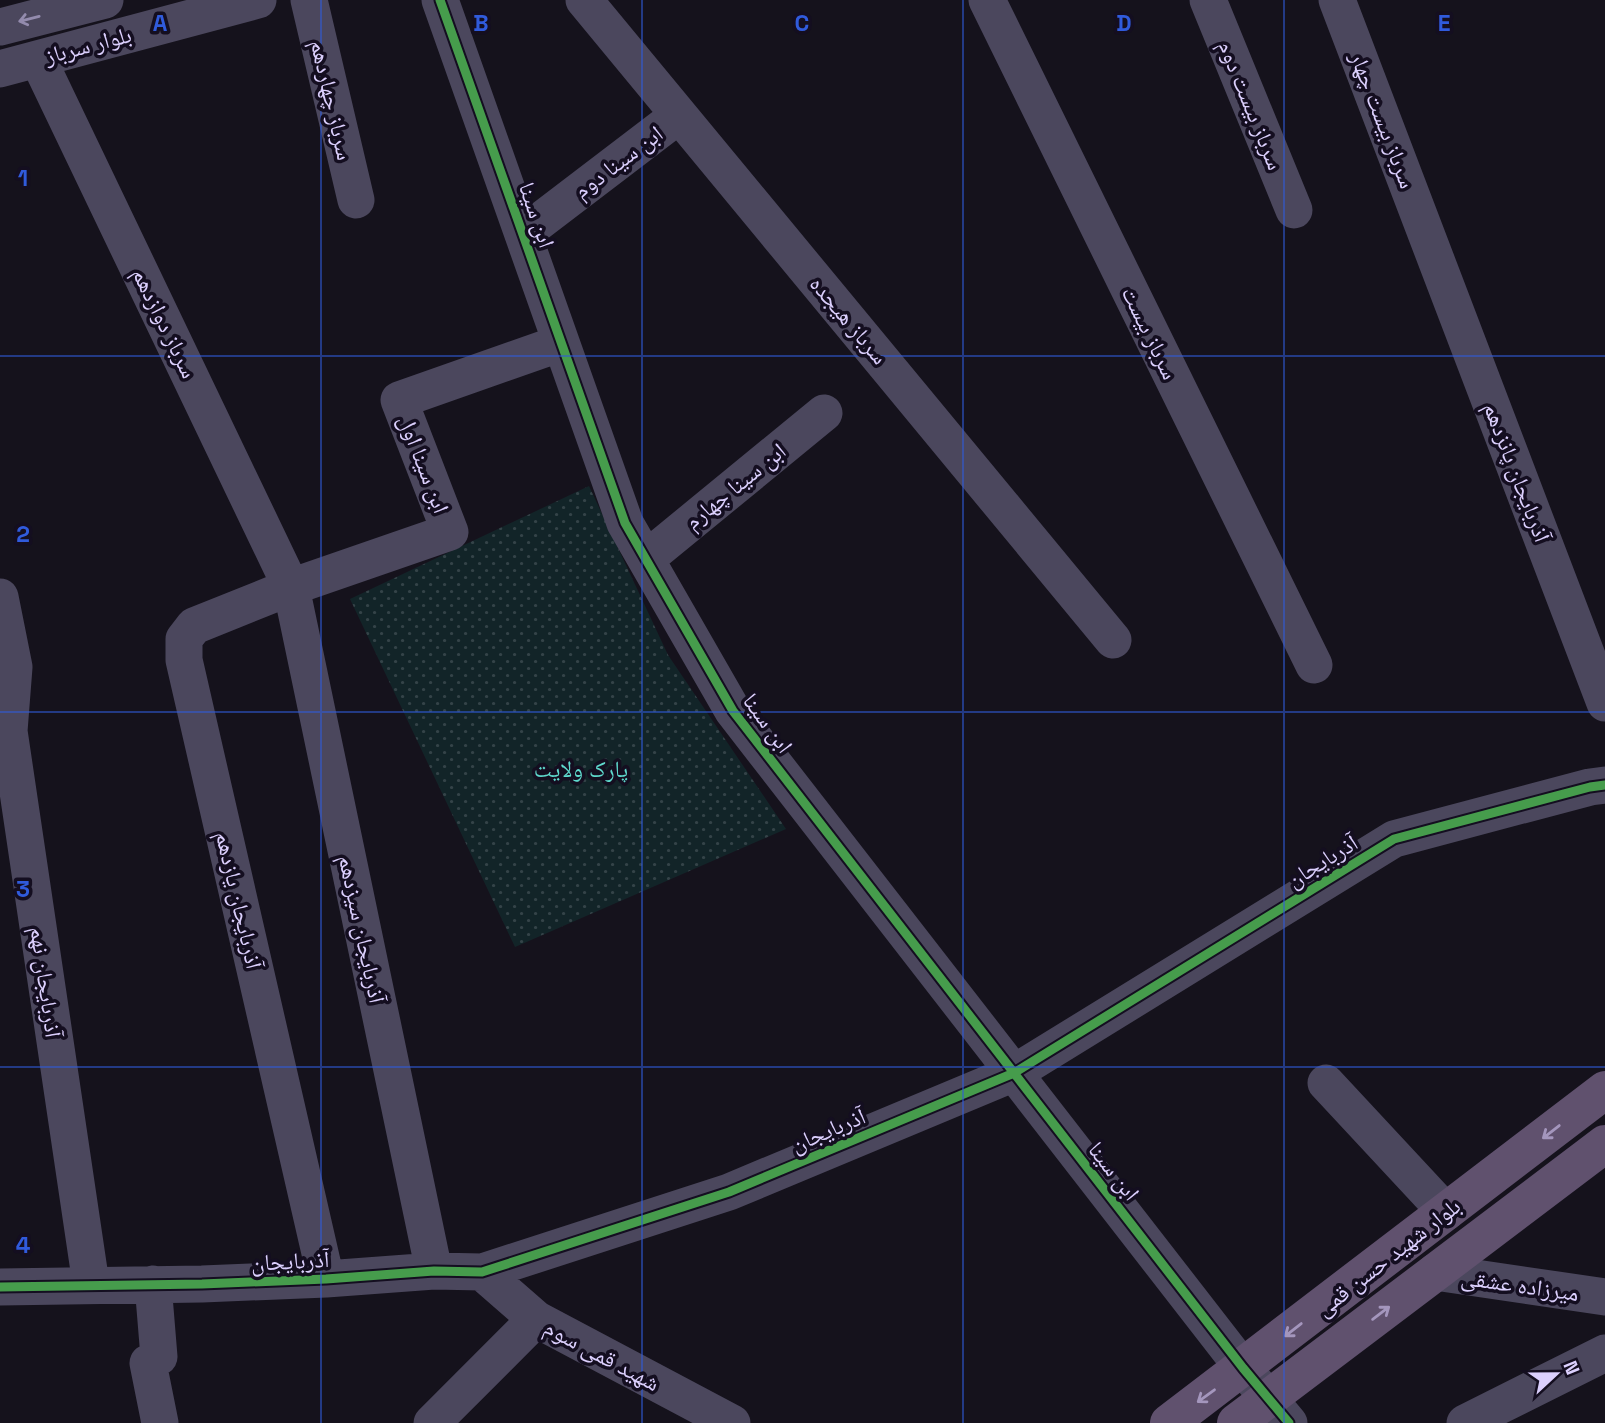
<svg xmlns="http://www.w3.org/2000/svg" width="1605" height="1423" font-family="'Space Grotesk','Noto Naskh Arabic',sans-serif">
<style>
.grass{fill:url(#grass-dots)}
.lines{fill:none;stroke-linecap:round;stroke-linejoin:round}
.minor{stroke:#4b475d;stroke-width:37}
.major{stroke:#60516e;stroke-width:38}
.cycleway-casing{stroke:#140e20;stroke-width:13}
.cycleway{stroke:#469c4c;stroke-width:9}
.oneway{stroke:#938bad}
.oneway2{stroke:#a496bd}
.grid{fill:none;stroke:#305bdc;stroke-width:2;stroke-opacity:0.55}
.labels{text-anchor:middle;stroke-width:7;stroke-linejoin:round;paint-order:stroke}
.street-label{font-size:23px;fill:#dbcffd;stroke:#140e20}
.park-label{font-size:23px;fill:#5fd9cd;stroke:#140e20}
.grid-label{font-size:23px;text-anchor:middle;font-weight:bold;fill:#305bdc;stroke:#140e20;stroke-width:7;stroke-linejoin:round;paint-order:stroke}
</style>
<defs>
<pattern id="grass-dots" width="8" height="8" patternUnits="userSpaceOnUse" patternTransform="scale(1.75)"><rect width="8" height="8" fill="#122428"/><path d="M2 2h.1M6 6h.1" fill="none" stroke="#344348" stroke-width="1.8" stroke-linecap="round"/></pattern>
</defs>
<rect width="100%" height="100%" fill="#15121c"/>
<!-- grass -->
<path class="grass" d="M589,486l79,169 118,174 -271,118 -165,-348z"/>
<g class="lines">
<!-- minor -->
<path class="minor" d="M309,0l47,200
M440,0l185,523 108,188 510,657 46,55
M584,0l529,640
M987,0l327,665
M1208,0l86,210
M1337,0l268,703
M0,27l105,-27
M38,59l253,528 143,684
M0,69l258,-69
M523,234l156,-119
M646,559l178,-146
M0,597l14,70 -5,64 82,553
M1326,1083l120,129
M482,1272l54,47 196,104
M1435,1272l170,25
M326,1279l-142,-619v-21l10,-13 97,-39 159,-55 -51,-132 162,-57
M153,1284l6,73 -11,6 12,60
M0,1287l202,-3 124,-5 108,-8 48,1 247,-80 285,-119 380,-234 196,-52 15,-2
M432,1423l104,-104
M1465,1423l140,-70"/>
<!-- major -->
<path class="major" d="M1169,1423l436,-333
M1236,1423l369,-279"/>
<!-- cycleway casing -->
<g class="cycleway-casing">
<path id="cycleway" d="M440,0l185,523 108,188 510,657 46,55
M0,1287l202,-3 124,-5 108,-8 48,1 247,-80 285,-119 380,-234 196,-52 15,-2"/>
</g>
<!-- cycleway -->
<use href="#cycleway" class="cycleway"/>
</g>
<!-- one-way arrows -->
<defs><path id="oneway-shaft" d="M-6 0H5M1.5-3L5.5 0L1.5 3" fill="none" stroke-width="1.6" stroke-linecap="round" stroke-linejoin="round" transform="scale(1.75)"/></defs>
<use class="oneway" href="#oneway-shaft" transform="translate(29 19) rotate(166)"/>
<g class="oneway2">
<use href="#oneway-shaft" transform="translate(1551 1132) rotate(142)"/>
<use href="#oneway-shaft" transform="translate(1381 1313) rotate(-37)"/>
<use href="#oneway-shaft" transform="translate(1293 1330) rotate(142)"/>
<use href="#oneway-shaft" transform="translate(1206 1396) rotate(144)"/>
</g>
<!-- grid -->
<path class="grid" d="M321,0v1423M642,0v1423M963,0v1423M1284,0v1423M0,356h1605M0,712h1605M0,1067h1605"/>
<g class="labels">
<!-- street labels -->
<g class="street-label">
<text transform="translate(88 45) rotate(-15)" y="8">بلوار سرباز</text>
<text transform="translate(332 100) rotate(77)" y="8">سرباز چهاردهم</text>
<text transform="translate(1251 105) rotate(68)" y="8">سرباز بیست دوم</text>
<text transform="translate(1383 120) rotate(69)" y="8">سرباز بیست چهار</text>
<text transform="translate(618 162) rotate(-37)" y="8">ابن سینا دوم</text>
<text transform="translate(537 215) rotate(71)" y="8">ابن سینا</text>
<text transform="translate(849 320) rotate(50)" y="8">سرباز هیجده</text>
<text transform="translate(165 323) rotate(64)" y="8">سرباز دوازدهم</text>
<text transform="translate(1150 333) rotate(64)" y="8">سرباز بیست</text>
<text transform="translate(424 464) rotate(69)" y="8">ابن سینا اول</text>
<text transform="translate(1517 472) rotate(69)" y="8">آذربایجان پانزدهم</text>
<text transform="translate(735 486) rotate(-39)" y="8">ابن سینا چهارم</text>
<text transform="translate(768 723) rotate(54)" y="8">ابن سینا</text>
<text transform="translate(1322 861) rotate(-32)" y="8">آذربایجان</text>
<text transform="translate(239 900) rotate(77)" y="8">آذربایجان یازدهم</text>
<text transform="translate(362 929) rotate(78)" y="8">آذربایجان سیزدهم</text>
<text transform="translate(46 982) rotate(82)" y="8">آذربایجان نهم</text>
<text transform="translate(828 1130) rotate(-23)" y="8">آذربایجان</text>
<text transform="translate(1114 1171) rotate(52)" y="8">ابن سینا</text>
<text transform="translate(1388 1257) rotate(-38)" y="8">بلوار شهید حسن قمی</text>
<text transform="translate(290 1261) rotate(-3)" y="8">آذربایجان</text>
<text transform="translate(1520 1285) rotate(8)" y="8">میرزاده عشقی</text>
<text transform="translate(602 1355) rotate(28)" y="8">شهید قمی سوم</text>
</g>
<!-- park labels -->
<g class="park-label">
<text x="581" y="777">پارک ولایت</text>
</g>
</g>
<g class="grid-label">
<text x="160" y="31">A</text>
<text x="481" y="31">B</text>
<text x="802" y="31">C</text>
<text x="1124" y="31">D</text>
<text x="1444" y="31">E</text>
<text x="23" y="186">1</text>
<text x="23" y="542">2</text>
<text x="23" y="897">3</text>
<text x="23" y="1253">4</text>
</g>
<!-- north arrow -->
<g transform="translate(1556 1374) rotate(68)" stroke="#140e20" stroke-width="5" paint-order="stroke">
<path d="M0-5L12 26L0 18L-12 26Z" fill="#dbcffd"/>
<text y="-10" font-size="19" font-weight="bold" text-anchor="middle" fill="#dbcffd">N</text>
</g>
</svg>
